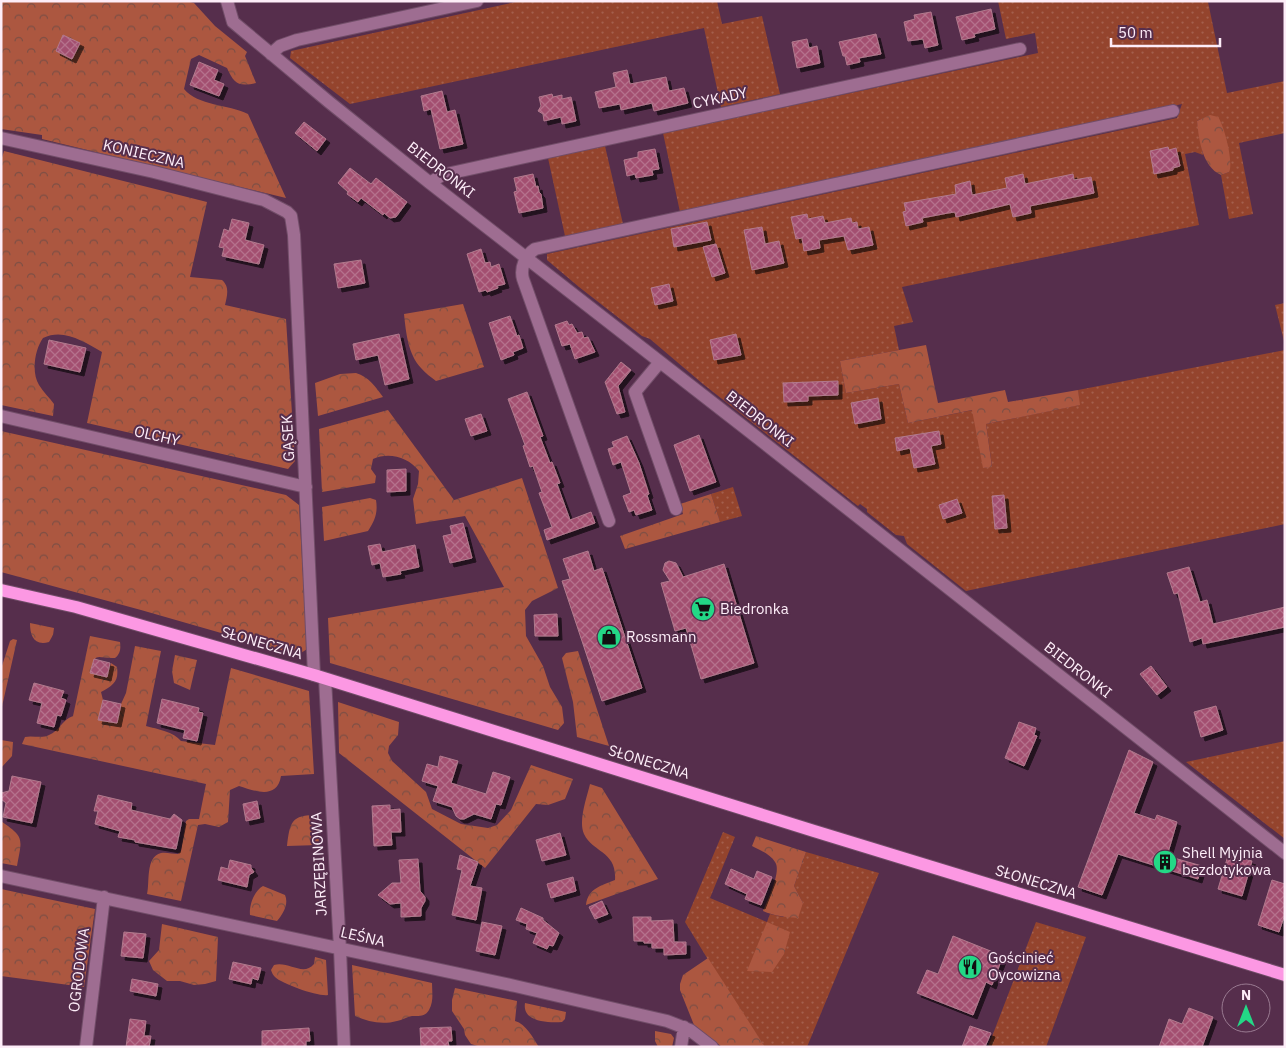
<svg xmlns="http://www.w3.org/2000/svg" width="1286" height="1048" font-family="'IBM Plex Sans',sans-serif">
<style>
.grass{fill:url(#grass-dots)}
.forest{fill:url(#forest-crowns)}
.building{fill:url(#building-cross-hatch);stroke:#b17a8d;filter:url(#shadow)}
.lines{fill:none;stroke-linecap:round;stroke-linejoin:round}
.minor-casing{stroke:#714d68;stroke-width:14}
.major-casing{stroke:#714d68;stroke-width:14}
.minor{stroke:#9e6d91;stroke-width:12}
.major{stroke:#fc98e3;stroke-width:12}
.labels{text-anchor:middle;stroke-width:4;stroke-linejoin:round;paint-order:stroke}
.street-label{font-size:15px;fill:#fdedf8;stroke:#562e4c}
.poi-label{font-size:15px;fill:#fdedf8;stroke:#562e4c;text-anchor:start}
</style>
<defs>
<pattern id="grass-dots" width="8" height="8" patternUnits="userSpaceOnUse" patternTransform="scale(1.25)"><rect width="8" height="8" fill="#94442d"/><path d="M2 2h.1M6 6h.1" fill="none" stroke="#a45f4c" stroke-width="1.8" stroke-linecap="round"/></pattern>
<pattern id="forest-crowns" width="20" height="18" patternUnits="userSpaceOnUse" patternTransform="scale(1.25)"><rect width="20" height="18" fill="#ac5740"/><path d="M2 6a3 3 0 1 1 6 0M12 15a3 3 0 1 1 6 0" fill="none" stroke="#7c4f45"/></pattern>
<pattern id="building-cross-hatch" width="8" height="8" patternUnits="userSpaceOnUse" patternTransform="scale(1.25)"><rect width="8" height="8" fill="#a34f70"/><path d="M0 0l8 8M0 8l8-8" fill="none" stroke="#b5718c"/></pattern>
<filter id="shadow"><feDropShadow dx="4" dy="4" stdDeviation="0" flood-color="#0009"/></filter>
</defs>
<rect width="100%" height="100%" fill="#562e4c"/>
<!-- grass -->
<path class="grass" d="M520,1h197l5,23 40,-8 18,78 -59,13 -17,-79 -354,76 -60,-46 1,-7z
M998,1h213l-3,1 19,91 58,-12v52l-46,10 14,71 -24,5 -8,-44 8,-3v-18l-2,-7 -26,-28 -4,2 6,34 -8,-3 -10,2 14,71 -297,62 11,35 -19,4 5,24 -59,11 6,32 53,-9 9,39 65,-13 11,58 8,-2 -6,-42 93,-19 -1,-15 207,-40v174l-319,67 -59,-47 -3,-8 -8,-1 -29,-23v-3l-7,-5 -2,2 -155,-122 -53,-45 -8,-3 -63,-49 -32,-27v-6l630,-136 5,-14 -502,108 -17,-79 375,-80 -3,-20 -29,6z
M605,146l18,78 -58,12 -17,-78z
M1285,303v42l-10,-40z
M733,487l9,29 -22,6 -9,-28z
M1285,741v98l-99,-77z
M723,832l12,5 -25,61 57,24 3,-8 13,3 20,-14 -9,-17 12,-34 73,21 -72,174h-42l-31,-45 -49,-80z
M1036,922l50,15 -40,110h-58z"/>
<!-- forest -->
<path class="forest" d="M1,1h185l8,2 21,23 32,26 -2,4 11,27c-17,4 -22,1 -29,-15l-28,-13 -8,4 -7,30c14,17 44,15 64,25l38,84 -244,-59v-4l-41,-6z
M1210,115l8,2c6,8 16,46 11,55l-8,3c-19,-9 -22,-35 -24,-54z
M4,151l203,51 -17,75 32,3c8,7 5,16 3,25l61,14 9,142 -7,8 -201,-46 15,-71c-18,-10 -38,-24 -59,-14 -8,11 -12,34 -4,47 4,7 11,13 15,19l-1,12 -52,-11v-244z
M463,304l21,63 -48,14c-5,-4 -11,-8 -15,-13 -13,-14 -15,-35 -17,-54z
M926,345l12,58 67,-13 3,12 70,-12 2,15 -94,19 6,43 -9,1 -11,-58 -64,13 -9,-39 -53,9 -6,-32z
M356,373c13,4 19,13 27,24l-65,19 -3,-33 25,-9z
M388,410l66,90 68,-22 36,110 -26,13 -7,9 1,26 17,30 7,21 12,20 2,16 -6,7 -228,-67 -2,-45 176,-31 -39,-71 -49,8 -3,-25 5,-15 1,-13c-11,-14 -30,-19 -46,-12l-2,10 5,7 -1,7 -53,9 -3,-63z
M1,431l285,64 13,10 8,144 -9,6 -157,-45 -140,-38z
M711,494l9,28 -95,27 -5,-13 63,-22 -3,-10z
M370,498l6,2c2,13 -1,20 -8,31l-44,10 -2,-34z
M30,623l24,5 -1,7 -4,7c-15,4 -19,-6 -19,-19z
M90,636l30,6c1,7 0,12 -5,16 -18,1 -20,-8 -24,15l16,4 4,-14 6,4c2,15 -4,18 -16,25l2,8 -4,20 18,3 4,-19 5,-11 9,-47 26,5 -15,75c11,3 28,6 35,15l34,4 16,-77 78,23 5,83 -33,2c-4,24 -26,15 -42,10l-9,4 -2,32 -9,5 -14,-3 -7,1 -17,76 -34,-7c3,-11 -2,-37 14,-41 5,-1 12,1 17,1l3,-3 5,-30 3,-2h10l7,-35 -184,-40 3,-7c8,-2 16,2 24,-2 10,-4 13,-15 24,-19z
M13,639l4,1 -16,71v-42l9,-28z
M578,651l31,95 -32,-9 -4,-35 -11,-44 4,-5z
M175,655l22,5 -7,30 -16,-7 -2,-12z
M338,702l61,20 -1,13 -9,11 -1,7 4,8 34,31 6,17 29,15 27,4 9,-3 14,-15 20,-45 42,14 -8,20 -17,6 -12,-1 -51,64 -146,-115z
M1,740l12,2 -1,14 -11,12z
M590,784l12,4 56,91 -72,26c2,-17 15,-19 29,-25 2,-29 -22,-27 -31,-46 -6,-13 3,-37 6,-50z
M317,815l2,30 -32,1c3,-24 4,-31 30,-31z
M1,821c24,17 21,17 16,45l-16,-3z
M756,836l50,16 -12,34 9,17 -5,15c-12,-1 -24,-2 -35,-7 4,-10 19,-40 12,-49 -4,-7 -15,-12 -23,-16z
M263,886l22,9c4,9 -2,19 -8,26l-27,-6c-1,-10 4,-24 13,-29z
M1,889l94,20 -11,78 -83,-11z
M767,922l23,10 -6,22 -12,18 -25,-1z
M162,924l56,13 -2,44 -11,3 -11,1 -14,-4h-13l-14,-11 -4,-9 10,-11z
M315,957l11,3 2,35c-9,2 -46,-11 -53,-18 -2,-2 -3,-4 -4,-7l3,-5c15,-4 29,12 40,-1z
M708,958l57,89h-43l-28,-22 -14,-35v-6l3,-9z
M352,965l80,18c0,9 2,18 -3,27 -4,7 -10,6 -17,6 -5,1 -10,4 -15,5 -15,4 -28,1 -42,-5z
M455,988l62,13 -2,20c11,3 18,17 24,26h-58l-10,-3 -6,-9 -1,-6 -12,-18v-11z
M525,1003l41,9 -1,7 -3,3c-14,1 -40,0 -37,-19z
M655,1031l16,3 3,4 -2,9h-14l-3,-6z"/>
<!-- building -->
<path class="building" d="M991,9l4,20 -21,5 1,3 -13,3 -6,-23z
M931,12l7,33 -13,3 -2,-9 -15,2 -4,-19 11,-3 -1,-4z
M876,34l5,20 -22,4 1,4 -13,3 -2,-9h-2l-4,-14z
M63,35l17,8 -8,16 -16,-8z
M807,39l2,9 8,-2 3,17 -23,5 -5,-26z
M199,62l19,8 -4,10 10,4 -5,12 -29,-11z
M627,70l3,14 36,-7 3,14 15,-3 4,15 -34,8 -2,-8 -31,7 -1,-6 -21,4 -4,-16 21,-5 -3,-14z
M442,91l5,21 8,-2 8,34 -23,5 -9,-40 -7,2 -3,-15z
M552,94l1,3 9,-2v4l9,-2 5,24 -14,3 -1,-7 -17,4 -1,-7 -5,-3 3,-5 -2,-9z
M304,122l22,17 -9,12 -22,-18z
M1168,147l1,3 7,-2 4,18 -7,2v2l-19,4 -4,-23z
M655,149l4,20 -7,1 1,5 -17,3 -1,-4 -8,2 -3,-16 14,-3v-5z
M350,168l21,16 5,-6 31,24 -11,15 -6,1 -6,-5 -1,2 -22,-17 -3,4 -11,-8 1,-2 -10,-9z
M533,174l3,13 2,-1 1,6 2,2 2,14 -24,5 -5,-21 3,-1 -3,-13z
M1023,174l2,10 48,-10 1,6 17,-3 3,16 -64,13 1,7 -18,4 -3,-13 -54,13 -1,-5 -7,1 -26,5 1,4 -17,4 -3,-14 3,-1 -2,-8 52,-9 -1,-9 15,-4 2,14 35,-7 -2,-10z
M807,214l1,5 15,-3 2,7 26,-5 1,5 5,-1 1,7 11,-2 4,18 -25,5 -4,-14 -25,4 1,8 -16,3 -2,-13 -6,1 -5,-22z
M232,219l17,4 -4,17 19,5 -5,19 -37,-8 2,-8 -5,-1 5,-18 5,2z
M707,222l4,18 -37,7 -3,-18z
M762,227l3,17 14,-3 5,22 -32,7 -8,-40z
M716,244l9,29 -13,4 -9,-30z
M481,249l4,14 5,-1 1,5 8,-3 6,20 -8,2 1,2 -11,4 -1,-2 -7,2 -12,-38z
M361,260l4,23 -27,5 -4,-24z
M669,284l4,17 -18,4 -4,-17z
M510,316l7,20 2,-1 4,13 -10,4 1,3 -13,5 -12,-37z
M567,321l2,4 3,-1 5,9 5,-1 2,6 4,-1 7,15 -20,7 -5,-15 -8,2 -7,-21z
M399,334l10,45 -24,6 -7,-30 -22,5 -3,-16z
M736,334l5,21 -27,5 -4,-20z
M49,340l37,8 -6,24 -36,-8z
M621,362l10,8 -13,16 7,26 -8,2 -12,-32z
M838,381v14l-30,1v5l-24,1 -1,-19z
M527,392l16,44 -3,1 10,26 2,-1 8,21 -3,1 13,36 21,-8 4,11 -48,17 -3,-10 8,-3 -13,-34 3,-1 -9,-26 -3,1 -7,-21 2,-1 -17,-46z
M878,398l3,21 -26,5 -4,-21z
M481,414l6,17 -16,5 -6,-17z
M939,431l2,13 -10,2 4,18 -21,4 -4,-20 -13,3 -2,-13z
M699,435l17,47 -26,9 -16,-46z
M627,436l12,27 10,31 -2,1 5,15 -16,5 -2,-5 -5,2 -6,-16 8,-3 -10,-31 -8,3 -5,-16 6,-2 -2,-5z
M406,469v22l-19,1v-22z
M1004,495l3,33 -12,1 -3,-33z
M957,499l5,14 -19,6 -4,-14z
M463,523l9,35 -22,5 -7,-27 9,-2 -2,-8z
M380,544l2,8 33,-7 4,22 -19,4 1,3 -18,3 -3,-14 -8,2 -4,-19z
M588,551l6,20 8,-3 40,120 -40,13 -40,-120 8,-2 -7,-20z
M669,561l7,2 7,14 41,-13 30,99 -53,16 -15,-51 -11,3 -14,-48 9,-2 -7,-11 2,-7z
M1189,567l11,35 7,-2 6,24 72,-17v20l-82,17 -1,-6 -12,4 -12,-49 -4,1 -7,-21z
M557,614l1,22h-23l-1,-21z
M94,659l16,4 -3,14 -17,-4z
M1151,666l16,21 -10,8 -17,-21z
M34,683l30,8 -3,7 5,2 -5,16 -4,-1 -3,12 -17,-4 5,-20 -13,-3z
M162,699l37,9 -1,4 5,1 -6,28 -14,-3 2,-8 -28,-7z
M103,700l18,4 -4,19 -19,-3z
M1216,706l7,24 -22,7 -7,-25z
M1019,722l17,6 -2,7 3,1 -13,30 -19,-8z
M1129,750l24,12 -19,51 21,7 2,-5 20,7 -10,34 35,10 -4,13 -80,-25 -16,41 -24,-8z
M440,756l18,5 -7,22 35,11 7,-22 17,5 -9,28 -5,-1 -5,15 -17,-5 -10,5h-4l-4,-3 -4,-9 -19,-6 5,-15 -16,-5 5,-17 11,3z
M12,776l29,6 -9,41 -29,-6 3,-14 -5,-4v-6l8,-2z
M98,795l34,8 -1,7 39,9 4,-5 8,6 -6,29 -41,-7v-2l-17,-3 2,-6 -25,-7 3,-13h-4z
M257,801l3,17 -14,3 -3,-17z
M390,805v5l10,-1 1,23h-10l1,13 -18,1 -2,-40z
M560,833l6,22 -24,6 -6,-21z
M1230,849l14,5 -2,4 10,3 -10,35 -24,-7z
M460,855l18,7 -8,24 12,2 -6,32 -24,-5 10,-45 -5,-1z
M418,859l2,32 5,6v4l-4,7v8l-20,1v-14l-11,1 -12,-9 14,-12h9l-2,-23z
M230,860l21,5v3l3,4 -5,3 -2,12 -29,-7 3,-13 7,2z
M731,869l23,10 3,-8 15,6 -11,28 -16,-6 2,-5 -22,-10z
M573,877l3,14 -25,7 -4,-14z
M1272,880l13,4v30l-6,18 -21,-7z
M602,901l6,13 -13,5 -6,-12z
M521,908l22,10v2l16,13 -6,13 -4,-1 -2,4 -14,-6 4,-10 -11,-4 1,-5 -11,-4z
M633,917h18v4l22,-1 1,22h12v12l-22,1v-7h-12v-5h-8v-2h-10z
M482,922l20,4 -7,29 -19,-4z
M124,932l22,2 -3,24 -22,-2z
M953,936l50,20 -11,29 -6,-3 -13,33 -56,-22 10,-23 11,4z
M233,962l28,6 -3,12 -6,-2 -1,6 -22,-5z
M132,979l26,5 -2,12 -26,-5z
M1189,1008l24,9 -11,30h-43l10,-28 13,5z
M130,1019l16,2 -2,15h7l-2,11h-23z
M970,1026l21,7 -6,14h-23z
M451,1027l1,14h-4l1,6h-28l-1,-19z
M309,1028l1,13h-4v6h-44v-16z"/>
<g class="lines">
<!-- minor casing -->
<g class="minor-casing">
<path id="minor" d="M227,1l6,21 96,80 101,81 315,245 540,425
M271,54l9,-8 17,-6 180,-39
M1,138l153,34 110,28 23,12 4,4 3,19 20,440
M430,183l12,-8 578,-126
M660,362l-25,30 41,117
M1,416l305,71
M609,521l-86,-242c-3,-11 2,-23 12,-30l638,-138
M325,679l15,270 4,98
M1,876l514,110 152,35 23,9 22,17
M86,1047l18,-150
M681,1047l3,-20"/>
</g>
<!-- major casing -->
<g class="major-casing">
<path id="major" d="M1,590l75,17 238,68 500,156 471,144"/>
</g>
<!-- minor -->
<use href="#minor" class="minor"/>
<!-- major -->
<use href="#major" class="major"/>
</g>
<!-- icons -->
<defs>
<g id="supermarket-disc" transform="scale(1.25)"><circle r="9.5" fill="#23d886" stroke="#562e4c"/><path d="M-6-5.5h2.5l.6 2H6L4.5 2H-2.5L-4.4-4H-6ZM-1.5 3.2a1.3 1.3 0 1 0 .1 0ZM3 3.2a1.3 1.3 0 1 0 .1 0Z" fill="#111"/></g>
<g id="shop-disc" transform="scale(1.25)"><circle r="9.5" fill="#23d886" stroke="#562e4c"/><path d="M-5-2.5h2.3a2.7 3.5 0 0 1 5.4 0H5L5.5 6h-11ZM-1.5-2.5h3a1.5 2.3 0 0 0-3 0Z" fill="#111"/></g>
<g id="building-disc" transform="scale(1.25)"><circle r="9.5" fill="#23d886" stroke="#562e4c"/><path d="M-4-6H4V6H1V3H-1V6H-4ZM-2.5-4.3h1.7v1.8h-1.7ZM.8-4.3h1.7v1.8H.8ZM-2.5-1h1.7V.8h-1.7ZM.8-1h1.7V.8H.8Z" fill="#111"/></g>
<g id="restaurant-disc" transform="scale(1.25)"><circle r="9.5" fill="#23d886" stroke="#562e4c"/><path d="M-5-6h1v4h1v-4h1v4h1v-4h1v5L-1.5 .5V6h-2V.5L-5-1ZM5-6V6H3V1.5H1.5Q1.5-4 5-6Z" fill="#111"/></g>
</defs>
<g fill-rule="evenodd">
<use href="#supermarket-disc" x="703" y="609"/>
<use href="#shop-disc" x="609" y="637"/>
<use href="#building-disc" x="1165" y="862"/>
<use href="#restaurant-disc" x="970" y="967"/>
</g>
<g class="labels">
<!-- street labels -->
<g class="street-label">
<text transform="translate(720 98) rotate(-12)" y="5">CYKADY</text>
<text transform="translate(144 154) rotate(13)" y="5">KONIECZNA</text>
<text transform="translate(441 170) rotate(38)" y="5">BIEDRONKI</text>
<text transform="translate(760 419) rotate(38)" y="5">BIEDRONKI</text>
<text transform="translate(157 436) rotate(13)" y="5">OLCHY</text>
<text transform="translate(288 438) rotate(-93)" y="5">GĄSEK</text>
<text transform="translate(262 643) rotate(16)" y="5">SŁONECZNA</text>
<text transform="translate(1078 670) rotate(38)" y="5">BIEDRONKI</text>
<text transform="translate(649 762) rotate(17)" y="5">SŁONECZNA</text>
<text transform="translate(319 864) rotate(-93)" y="5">JARZĘBINOWA</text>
<text transform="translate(1036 882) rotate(17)" y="5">SŁONECZNA</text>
<text transform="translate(363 937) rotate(13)" y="5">LEŚNA</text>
<text transform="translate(79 970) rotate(-83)" y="5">OGRODOWA</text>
</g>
<!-- poi labels -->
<g class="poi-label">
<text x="720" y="614">Biedronka</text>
<text x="626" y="642">Rossmann</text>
<text x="1182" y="858">Shell Myjnia<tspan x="1182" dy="17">bezdotykowa</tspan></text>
<text x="988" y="963">Gościnieć<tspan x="988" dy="17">Oycowizna</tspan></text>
</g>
</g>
<!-- border -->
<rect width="1286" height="1048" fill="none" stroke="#fdedf8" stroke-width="5"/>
<!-- north arrow -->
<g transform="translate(1246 1008)"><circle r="24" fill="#562e4c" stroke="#997a91"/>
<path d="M0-4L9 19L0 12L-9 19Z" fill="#23d886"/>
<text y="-8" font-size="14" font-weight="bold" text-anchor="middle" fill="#fdedf8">N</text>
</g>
<!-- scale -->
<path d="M1111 38v8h109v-8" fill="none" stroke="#fdedf8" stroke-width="2.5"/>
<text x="1118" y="38" font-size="15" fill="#fdedf8" stroke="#562e4c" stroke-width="4" paint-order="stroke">50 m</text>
</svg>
